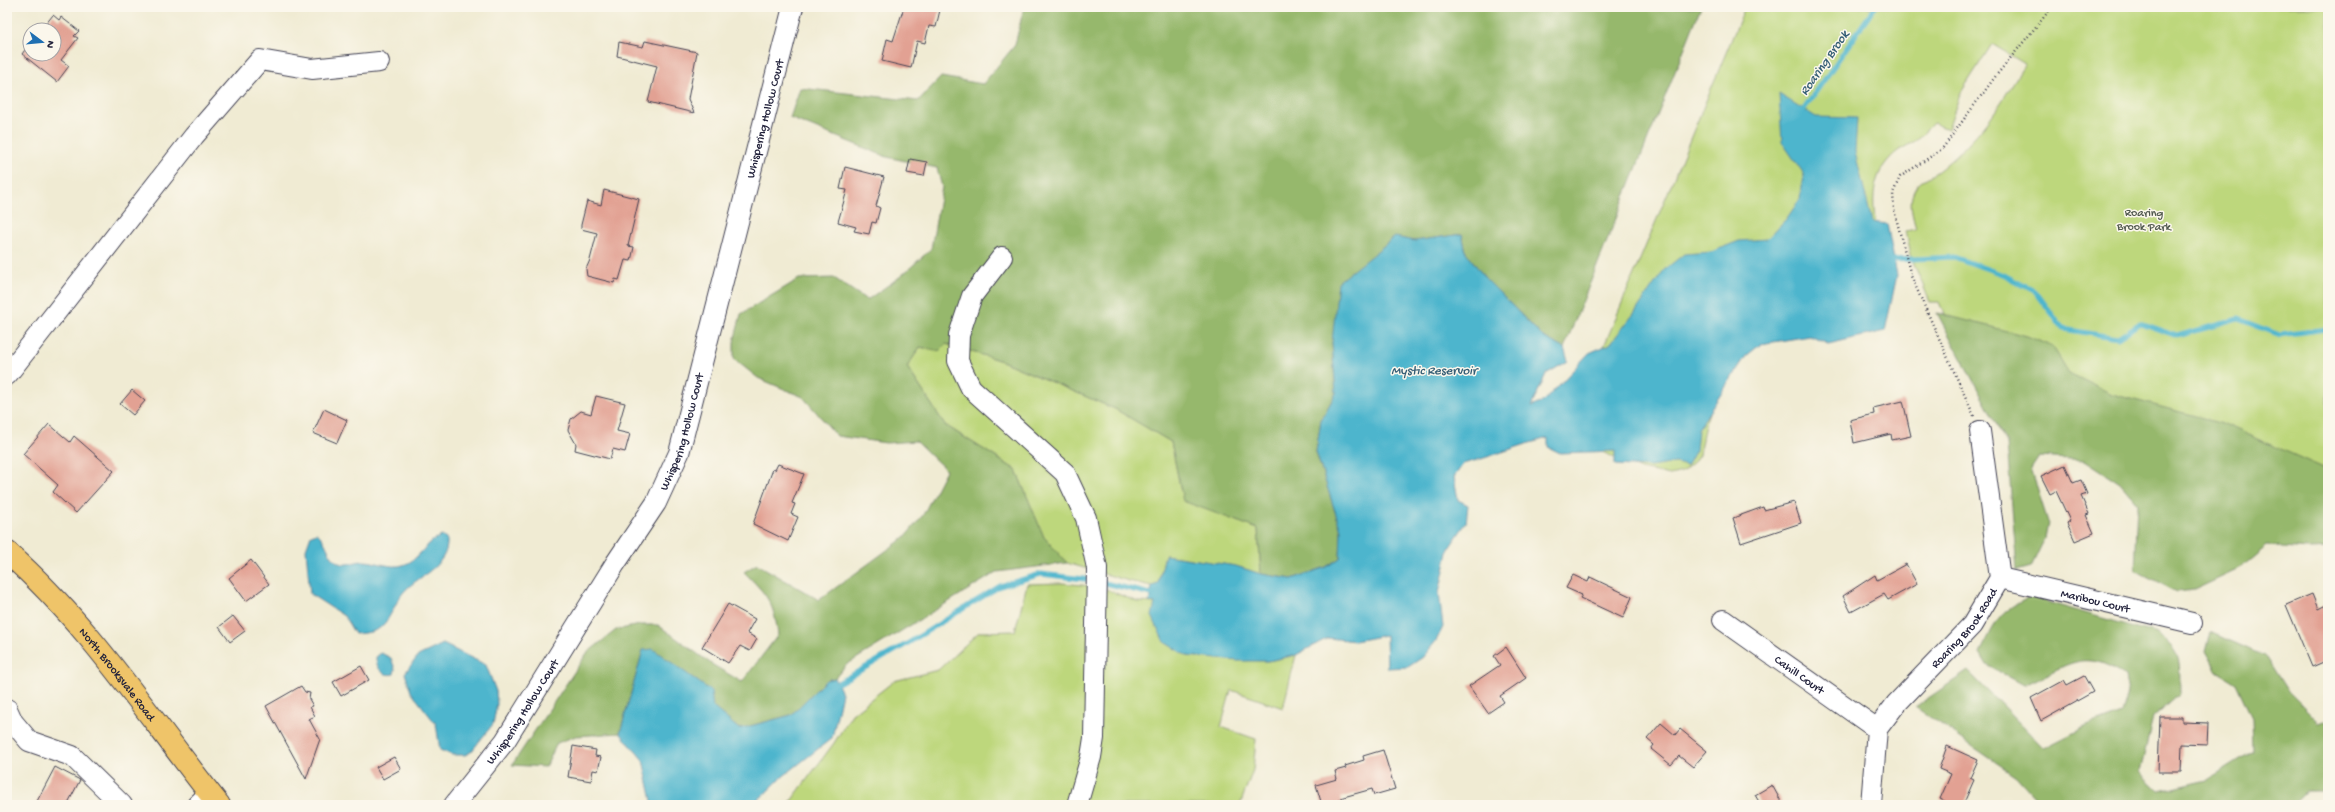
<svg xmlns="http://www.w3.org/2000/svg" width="2335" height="812" font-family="'Gochi Hand',sans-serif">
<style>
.green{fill:#bdd77c;stroke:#707c5c}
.forest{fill:#96b86c;stroke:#5c6d54}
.water{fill:#4eb5cd;stroke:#386c84}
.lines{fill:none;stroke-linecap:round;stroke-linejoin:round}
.stream{stroke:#4eb5cd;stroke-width:5}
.building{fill:#e2a193}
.minor-casing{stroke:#414052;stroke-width:22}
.major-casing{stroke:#414052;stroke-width:24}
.path{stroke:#414052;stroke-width:2.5;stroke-dasharray:1 3;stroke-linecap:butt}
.minor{stroke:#fff;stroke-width:20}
.major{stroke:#efc469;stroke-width:22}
.labels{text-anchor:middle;stroke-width:3;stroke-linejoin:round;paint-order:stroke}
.street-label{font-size:12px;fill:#22223b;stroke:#fbf7ec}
.park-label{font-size:12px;fill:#50584e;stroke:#fbf7ec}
.water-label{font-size:13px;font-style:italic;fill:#345d75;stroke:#fbf7ec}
</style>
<rect width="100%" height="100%" fill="#fbf7ec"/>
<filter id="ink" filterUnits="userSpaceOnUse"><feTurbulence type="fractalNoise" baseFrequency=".025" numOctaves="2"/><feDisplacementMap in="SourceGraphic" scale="8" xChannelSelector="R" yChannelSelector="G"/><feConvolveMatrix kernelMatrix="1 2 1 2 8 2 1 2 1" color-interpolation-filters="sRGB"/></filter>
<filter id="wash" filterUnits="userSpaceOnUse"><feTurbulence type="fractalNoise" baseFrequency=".012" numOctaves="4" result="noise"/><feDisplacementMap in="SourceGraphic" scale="16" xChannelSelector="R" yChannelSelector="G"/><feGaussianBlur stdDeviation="0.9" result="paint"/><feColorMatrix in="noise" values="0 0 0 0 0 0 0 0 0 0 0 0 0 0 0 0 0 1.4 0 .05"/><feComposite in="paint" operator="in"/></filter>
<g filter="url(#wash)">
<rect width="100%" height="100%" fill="#f0ebd3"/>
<!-- green -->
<path class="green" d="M1745,7h583v490l-369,-146 -20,-49h-9l-18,-43 -6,-28 10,-2c-3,-12 -8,-26 -2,-38 5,-12 19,-15 28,-23 12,-10 24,-22 35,-34 19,-20 33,-47 48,-70l-33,-20 -32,50 -12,35 -15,-6c-6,6 -11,13 -18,18 -8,5 -16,8 -23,15 -27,26 -18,62 -11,94l-124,81 -37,51 -15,42 -6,31 -4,6 -13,11 -12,3 -29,-6 -39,-17 -37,-12z
M946,344l56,17 113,48 56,33 12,58 75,29 3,45 -26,-8 -70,-11 -7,30 -6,1 -23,-5 -62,-18 -23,-25 -28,-68 -71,-45 -38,-58 13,-20 19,4z
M1062,583l38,4 38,15 17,1v6l32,47 81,5 28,-6 -13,53 -52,-18 -10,37 35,12 -3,31 -13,35h-452l46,-62 18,-29 42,-33 44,-11 41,-38 36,-1 12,-47z"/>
<!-- forest -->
<path class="forest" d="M1024,7h677l-137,341 -21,-11 -58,-59 -19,-26 -4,-18 -47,7 -20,-3 -28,22 -35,83 4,50 -15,27 -5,32 25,78 -1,28 -14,9 -34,12 -31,-5 -3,-45 -75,-28 -12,-59 -56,-33 -113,-48 -56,-17 -7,7 -19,-4 -13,20 38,58 71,45 28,67 23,26 -70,9 -151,93 -11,13 -9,2 -35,35 -52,14 -96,-79 -23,83 -44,3 -19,7 -11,24 -34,-2 75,-112 29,-23 24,-5h18l55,40 29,17 36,-47c-4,-33 -11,-40 -34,-63l13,-8 62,36 86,-63 18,-22 23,-45 -30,-29 -30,2 -49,-7 -34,-39 -45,-19 -24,-19v-17l7,-28 58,-35 35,-1 33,22 34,-24 30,-27 11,-62 -5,-19 -50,-11 -97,-39 10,-30 118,13 23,-24 42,7 32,-39z
M1937,313l90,23 26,11 16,26 43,21 110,29 106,47v78l-17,1 -44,-3 -28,23 -45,21 -17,2 -42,-22 3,-66 -18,-21 -35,-23 -46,-3 -8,12 17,53 -3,16 -14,29 -14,4 -10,-127z
M2030,597l127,37c27,20 22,28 23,60l-27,24 -13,54 20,19 47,-11 46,-29 -1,-33 -16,-35 -19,-12 -11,-19 5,-20 55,25 22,35 31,31 9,-3v71h-22l-15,14h-270l14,-8 -19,-21 -101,-69 53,-36 76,77 43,-22 35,-13 6,-20 -3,-17c-42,-31 -60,-8 -101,9l-37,-20 -7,-12c17,-32 16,-39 50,-56z"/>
<!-- water -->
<path class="water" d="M1779,94l37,23 41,1 -2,34 17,70 15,2 10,51 -12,56 -57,13 -18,-8 -49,8 -15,12 -48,73 -2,21 -9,16 -11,-3 -26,4 -35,-2v-14l-55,2 -12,-6v-9c-30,7 -56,19 -85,26l-9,13 4,23 10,5 -2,18 -17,25 -10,45 4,34 -7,14 -13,16 -15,10 -21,1 -1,-33 -31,6 -27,-3 -32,17 -28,6h-30l-51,-5 -23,-14 -12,-26 3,-13 -6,-1 3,-16 6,-2 7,-29 71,11 25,8 31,5 34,-12 14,-9 1,-28 -25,-78 5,-32 15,-27 -4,-50 6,-61 57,-45 20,4 47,-7 4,18 19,26 58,59 21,11 4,13 -22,13 -15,33 13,-6 45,-48 21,-9 26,-33 28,-41 20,-16 27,-2 28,-11 28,-2 20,-21 13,-19 4,-25 -22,-32z
M317,533c10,8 10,21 19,28 8,7 19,0 27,0 13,0 28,8 40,4 16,-4 22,-24 39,-29l5,4c2,27 -31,36 -45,54 -8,11 -11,24 -21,33 -7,6 -18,6 -26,7l-11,-18 -34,-22 -4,-45 5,-14z
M443,644l43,21 10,26 1,13 -4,20 -22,28 -6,3h-13l-12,-5 -4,-26 -25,-32 -6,-19 13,-17z
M653,649l58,42 2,16 26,22 52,-14 35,-35 9,-2 7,15 -10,45 -51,40 -28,27h-100l-10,-45 -23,-27 23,-83z
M381,653l10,5 4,11 -1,5c-11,3 -18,-6 -18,-17z"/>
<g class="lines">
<!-- stream -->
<path class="stream" d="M1804,109l71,-102
M1894,260l60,-3 50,18 32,17 27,37 55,9 22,-15 37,13 61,-17 42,16 48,-6
M1101,582l50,12
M838,683l67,-38 95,-59 41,-12 52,6"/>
</g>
<g id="blocks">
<!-- building -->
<path class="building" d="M904,7h26l10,3 -4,17 -7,-1 -4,17 -8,-2 -6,27 -29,-7 5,-22 6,2z
M53,15l6,5 2,-3 18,14 -5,5 4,2 -17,22 8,6 -12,16 -35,-28 8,-11v11h24v-24h-13z
M645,41l52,11 -9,47 6,14 -46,-11 9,-36 -40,-10 2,-14 24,5z
M910,159l17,3 -3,14 -17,-3z
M845,167l39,10 -8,29 4,2 -4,15 -4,-1 -3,12 -15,-3 2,-4 -18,-5 9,-32 -7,-1z
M604,190l35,9 -11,47 6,1 -3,14 -6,-1 -6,20 -4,-1 -1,4 -27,-7 -1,-7 4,-9 7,-27 -16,-4v-4l6,-24 14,4z
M132,390l13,11 -12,14 -13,-11z
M596,396l29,7 -8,28 13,3 -5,18 -12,-3 -3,10 -35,-9 1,-6 -8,-14 3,-11 10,-8 10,3z
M1903,401l8,35 -19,4 -1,-6 -37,9 -4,-23 24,-6 -1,-6z
M324,409l23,11 -10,23 -24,-10z
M49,424l21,18 4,-6 40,35 -38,42 -23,-21 5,-7 -35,-31z
M778,464l26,10 -12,29 3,1 -4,10 7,3 -10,24 -35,-17 20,-55 2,1z
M2065,465l8,18 8,-3 6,14 -6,2 8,18 -3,1 8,18 -19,8 -8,-18 3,-2 -14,-30 -6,3 -9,-18z
M1794,502l7,21 -60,20 -8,-25 30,-11 1,3z
M251,560l18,24 -23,17 -17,-23z
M1906,564l11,20 -29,16 -4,-6 -33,18 -8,-16 32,-21 2,5z
M1573,575l15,7 2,-5 42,20 -9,21 -43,-20 2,-3 -16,-7z
M2312,594l6,15 10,-5v56l-16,7 -26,-62z
M728,604l27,15 -8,14 10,6 -7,12 -10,-5 -12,17 -26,-16z
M233,616l12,15 -15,11 -11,-15z
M1506,647l20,31 -26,18 4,6 -16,11 -19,-27 31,-21 -6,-9z
M361,666l8,14 -28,16 -8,-14z
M2084,676l9,16 -52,29 -10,-23 33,-18 3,5z
M301,686l4,6 5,1 -1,6 4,7 -3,1 5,9 -6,3 11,20 -14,40 -40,-73z
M2160,717h22v5l26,1 -1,22 -25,-1 -1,28h-23z
M1661,723l14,12 5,-6 27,22 -14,16 -14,-11 -8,9 -20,-16 3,-4 -7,-6z
M573,746l23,4 -1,6 6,1 -3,14 -5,-1 -2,11 -23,-4z
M1947,746l31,14 -8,18 4,2 -11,25h-10l-13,-6 11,-25 -12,-5z
M1383,750l12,39 -21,6 -2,-6 -32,9 2,7h-20l-6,-20 21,-6 -2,-8 11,-3 -1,-2 19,-6 -1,-4z
M394,757l7,12 -18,10 -7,-12z
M55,767l25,13 -13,25h-32z
M1772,785l11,20h-22l-6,-10z"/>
</g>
</g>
<g filter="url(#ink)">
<use href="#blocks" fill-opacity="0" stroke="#414052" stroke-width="1"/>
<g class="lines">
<!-- minor casing -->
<g class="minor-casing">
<g id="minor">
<path d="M1002,257l-30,39 -13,39 -1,26 13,27 94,85 21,45 11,50 -3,170 -3,19 -14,48"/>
<path d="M7,375l187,-239 66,-76 52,9 67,-7"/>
<path id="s1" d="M2000,578l192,45"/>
<path id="s2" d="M1723,620l154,109"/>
<path d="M7,709l6,13 16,19 43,15 50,49"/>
<path d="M197,805l13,-12"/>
<path id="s3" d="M454,805l51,-64 110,-177 41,-61 23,-50 114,-446"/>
<path id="s4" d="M1871,805l6,-76 19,-25 76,-79 28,-47 -20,-147"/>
</g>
</g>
<!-- major casing -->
<g class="major-casing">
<g id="major">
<path id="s5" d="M7,552c84,74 143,167 212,253"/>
</g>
</g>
<!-- path -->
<path class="path" d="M1974,416l-63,-140 -17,-66 -1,-17 7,-16 42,-28 53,-72 57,-70"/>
<!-- minor -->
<use href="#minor" class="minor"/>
<!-- major -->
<use href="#major" class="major"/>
</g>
</g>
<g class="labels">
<!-- street labels -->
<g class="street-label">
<text dy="4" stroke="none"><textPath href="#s3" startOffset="764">Whispering Hollow Court</textPath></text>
<text dy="4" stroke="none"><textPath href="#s3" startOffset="440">Whispering Hollow Court</textPath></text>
<text dy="4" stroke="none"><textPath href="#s1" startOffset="98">Maribou Court</textPath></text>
<text dy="4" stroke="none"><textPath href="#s4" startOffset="210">Roaring Brook Road</textPath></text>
<text dy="4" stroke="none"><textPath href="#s5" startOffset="165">North Brooksvale Road</textPath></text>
<text dy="4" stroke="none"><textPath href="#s2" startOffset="94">Cahill Court</textPath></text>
<text dy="4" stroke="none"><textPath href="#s3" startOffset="116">Whispering Hollow Court</textPath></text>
</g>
<!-- park labels -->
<g class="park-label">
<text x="2144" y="216">Roaring<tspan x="2144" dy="14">Brook Park</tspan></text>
</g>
<!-- water labels -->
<g class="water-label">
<text transform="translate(1823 62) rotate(-55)" y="5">Roaring Brook</text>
<text x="1434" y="374">Mystic Reservoir</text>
</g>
</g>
<!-- margin -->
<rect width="2335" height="812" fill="none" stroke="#fbf7ec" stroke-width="24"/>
<!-- north arrow -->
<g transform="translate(42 42) rotate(106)"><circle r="19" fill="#fbf7ec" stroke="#a4a2a5"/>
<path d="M0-3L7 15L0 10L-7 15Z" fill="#1f6fb2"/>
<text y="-6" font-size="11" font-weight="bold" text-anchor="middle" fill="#22223b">N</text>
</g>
</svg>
